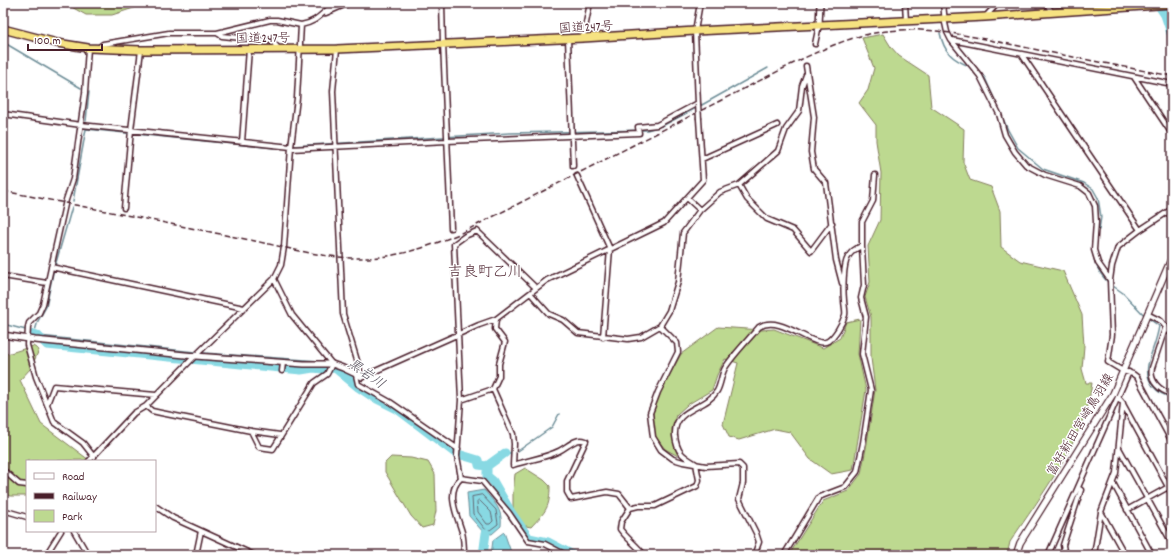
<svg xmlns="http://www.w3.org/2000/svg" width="1175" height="558" font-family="Dekko,'Klee One',sans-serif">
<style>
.green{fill:#bdd990;stroke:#847c5e}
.water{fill:#88d9e3;stroke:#6f8f99}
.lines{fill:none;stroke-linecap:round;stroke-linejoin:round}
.shore{stroke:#636975;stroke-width:1}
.stream{stroke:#6f8f99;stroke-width:1.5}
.river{stroke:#88d9e3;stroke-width:9}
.minor-casing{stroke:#4a1f2b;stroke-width:7}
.tertiary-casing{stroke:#4a1f2b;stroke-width:8}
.secondary-casing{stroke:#4a1f2b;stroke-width:8}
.trunk-casing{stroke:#4a1f2b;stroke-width:10}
.minor{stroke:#fff;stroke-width:4}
.tertiary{stroke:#fff;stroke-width:5}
.secondary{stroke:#fff;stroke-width:5.5}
.trunk{stroke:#f6e281;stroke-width:7}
.rail{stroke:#4a1f2b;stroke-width:1.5;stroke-dasharray:6 3;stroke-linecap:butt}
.minor-bridge-casing{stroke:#4a1f2b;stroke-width:7;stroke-linecap:butt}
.minor-bridge{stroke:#fff;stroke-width:4}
.labels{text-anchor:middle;stroke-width:3;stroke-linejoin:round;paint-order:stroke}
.street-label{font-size:13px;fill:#4a1f2b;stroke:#fff}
.water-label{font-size:14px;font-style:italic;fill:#5d5762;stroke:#fff}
.quarter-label{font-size:15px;fill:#4a1f2b;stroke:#fff}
</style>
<rect width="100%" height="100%" fill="#fff"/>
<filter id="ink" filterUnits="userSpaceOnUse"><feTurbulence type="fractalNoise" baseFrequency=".025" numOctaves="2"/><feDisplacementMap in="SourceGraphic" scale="8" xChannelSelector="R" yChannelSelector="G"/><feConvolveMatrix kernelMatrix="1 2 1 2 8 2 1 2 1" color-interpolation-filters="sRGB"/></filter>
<g filter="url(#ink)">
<!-- green -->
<path class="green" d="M70,3h113l-43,3 -28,9h-26l-18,-10z
M883,34l8,13 8,9 29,19 3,32 33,22 -1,33 7,18 21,7 9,24 1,36 19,14 43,10 19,44 2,31 -2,23 4,14h6c-7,57 -51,112 -82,159l-3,13h-218l34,-54 25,-10 13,-17 6,-31 8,-53 -4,-32v-41l-6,-20 5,-15 -2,-36 12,-26 1,-47 -5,-32v-16l-17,-22 9,-13 6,-22 -12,-30z
M860,319l-2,35 8,36 -13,80 -22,4 -21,-15 -20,-27 -15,-3 -36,11 -10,-3 -6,-13 15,-61 -13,-4 -8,16 -5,15 -25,15 -11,10 -4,14 2,15 4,12 -13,-7 -10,-13 -2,-23 7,-20 21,-39 37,-27 44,3 12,-1 49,19 17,-10 6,-16z
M33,346l6,4 -8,18 -11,12 21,44 48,36 -62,1v35h-17l-7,-3v-146l4,7z
M391,457l20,1 17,4 7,12 1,37 -3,14 -11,3 -11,-12 -26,-44v-9z
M525,468l19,12 6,6c0,22 -4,25 -19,41l-10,-2 -8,-12v-20l2,-19z"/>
<!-- water -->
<path class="water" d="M484,490c10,12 19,19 17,36l-9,8 -8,-1 -15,-17 -2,-23z
M504,532l8,23h-21l2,-15z"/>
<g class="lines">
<!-- shore -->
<path class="shore" d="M482,495l14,15 2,14 -8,6 -5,-1 -12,-15 -1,-17z
M479,500l12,12 2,9 -3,3h-3l-9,-12 -1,-10z"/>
<!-- stream -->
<path class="stream" d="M940,33c4,19 12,26 29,33
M3,42l78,46
M979,72l6,6 23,52 10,18 25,21 41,14 9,6 5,9 3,19 -2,13
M700,106l68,-38
M86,121l3,-29
M292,146l218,-13 137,-3 15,-4 34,-18
M73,201l13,-72 188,19 6,-1
M1093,252c0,10 8,24 15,30
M1113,286l10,7 22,23
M1148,318l11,8c-2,14 -8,26 -11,39 -3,16 9,30 24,32
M3,324l23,6
M30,332l4,2 4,-13 8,-14 7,-34 19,-66
M39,336l156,16
M204,353l116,8
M518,451l34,-24 7,-13
M505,453h7"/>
<!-- river -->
<path class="river" d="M1157,3l8,12 7,21
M34,334l3,1 10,10 234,23 20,2 12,-2 10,1 12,-1 23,19 15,10 24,12 58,44 23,7 1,5 8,1v10l6,5 18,31 18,26 19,4 25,13
M487,466l18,-13
M483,555l3,-22"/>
<!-- minor casing -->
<g class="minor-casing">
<path id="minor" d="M442,3l1,40 8,185
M905,3l1,18
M943,3l2,20 2,9 4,8 29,36 19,38 6,21 10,17 11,13 19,10 35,11 9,7 6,13 1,16 -2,28 4,13 12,17
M1046,3l6,9
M326,13l23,-10
M985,17l13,-14
M217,33l53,-13h7l24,5
M583,38l7,-35
M568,39l5,127
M952,40l220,44
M815,44l4,-19
M88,48l-3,45 -12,86 -7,21 -23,104 -4,9 -10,10 -1,4 -1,18 9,32 18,45 29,21 11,14
M98,48l5,-4 66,-11h48l5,3 50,5 7,8
M337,49l-4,42 10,223 19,63 117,-52 17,-6 51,-39 117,-57 39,-43 -4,-61
M1022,55l118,175
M806,66l8,51 -3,35 3,17 12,14 10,77 6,23
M1134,77l38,57
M698,104l-3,-73 5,-28
M3,114l78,11 210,22
M242,142l7,-93
M291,149l156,-8 192,-8 -1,-6 19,-2 41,-22
M702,159l75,-34
M577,176l33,73 -7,88
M739,185l8,14 20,20 26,11 18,21 21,-28
M687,198l13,12
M124,208l7,-78 10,-80
M1172,209l-32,21 -22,17 -6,19 -2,14 2,55 -4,27 15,9 10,3 4,3 35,65
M862,246v-24l11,-21 2,-26
M51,267l193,41
M3,276l44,7
M531,294l18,20 14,6 15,13 50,6 13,-2 19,-11 9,-15 9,-29 5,-49 17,-23 20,-18 19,-7 39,-34 8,-22 13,-18 3,-25 4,-11
M1147,314l14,7 11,14
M660,326l17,17 1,9 -20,40 -8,21 3,24 8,13 12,9 10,3 23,4 33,-2 4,4v15l-4,16 17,34 3,9 -4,11 -2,2
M1166,326l-14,42c-3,13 8,23 20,26
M282,371l1,-8
M356,375l2,9 32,18 68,47
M493,389l6,-13v-12l6,-22 -10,-13 1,-10
M461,400l32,-11 20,45 1,10 -1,21c15,-5 32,-7 46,-14 9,-4 16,-14 27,-10l-19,40v11l4,7 36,-7 12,2 11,14
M47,404l7,-18 102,9
M1123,404l49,90
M146,406l6,5 9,2 90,18 29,4
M251,431l8,16 14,2 41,-66 13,-9 5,-10 -40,-49 -18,-36
M1119,448l53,95
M89,461l45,-48 12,-7 49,-50 79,-77 7,-14 3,-18 7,-100 6,-49 4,-73c18,-3 21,-14 36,-22
M3,470l16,14 8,1
M461,478l21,3 27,32 19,28 17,3 21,11
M1113,483l39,72
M155,506l18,12 81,37
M3,510l24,7
M1127,510l45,-25
M1101,512l24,43
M74,531l14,24
M46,555l15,-24
M196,555l5,-24
M464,555c0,-7 0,-15 -2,-23 -5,-17 -17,-40 -1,-54l-4,-22 4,-56 -7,-156 11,-8 12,-5 59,57
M644,555c-7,-10 -17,-16 -24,-26l1,-7 9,-14 8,-2h17l42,-20 2,-6 -3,-16c-13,-8 -19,-11 -21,-28 -2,-29 31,-26 42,-45 4,-7 4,-16 8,-23 8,-13 24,-29 34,-41 22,-14 55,23 69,14 7,-5 14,-17 17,-26 1,-4 -1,-10 -1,-15 -1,-10 -1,-35 4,-43 3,-5 8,-9 14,-11l2,39 -3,13 5,19 -4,37 9,36 -8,53 -6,29 -12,15 -26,10 -35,58
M1048,555l81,-183
M1071,555l-7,-4 -1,-6 18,-55 -3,-2
M1094,555l7,-43 15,-39 7,-70 -5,-6"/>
</g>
<!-- tertiary casing -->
<g class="tertiary-casing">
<path id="tertiary" d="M819,25l1,-22
M3,335l32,5 160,16 109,8h28l11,4 19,9"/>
</g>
<!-- secondary casing -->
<g class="secondary-casing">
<path id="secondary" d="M1016,555l4,-12 93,-149 59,-137"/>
</g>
<!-- trunk casing -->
<g class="trunk-casing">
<path id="trunk" d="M3,29l54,14 31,5 53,2 196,-1 246,-11 112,-7 290,-14 187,-13"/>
</g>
<!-- minor -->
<use href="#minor" class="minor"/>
<!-- tertiary -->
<use href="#tertiary" class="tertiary"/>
<!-- secondary -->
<use href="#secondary" class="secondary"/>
<!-- trunk -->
<use href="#trunk" class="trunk"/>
<!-- rail -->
<path class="rail" d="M3,191c79,15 158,31 237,47 38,7 75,19 113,20 40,1 70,-9 106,-24l343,-175c28,-13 55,-25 86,-28 43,-5 85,6 126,14 53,11 105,21 158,31"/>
<!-- minor-bridge casing -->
<g class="minor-bridge-casing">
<path id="minor-bridge" d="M698,104l1,15"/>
</g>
<!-- minor-bridge -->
<use href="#minor-bridge" class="minor-bridge"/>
</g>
</g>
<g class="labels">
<!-- street labels -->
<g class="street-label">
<text transform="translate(586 26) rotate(-3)" y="5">国道247号</text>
<text transform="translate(263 37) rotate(-1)" y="5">国道247号</text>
<text transform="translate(1079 424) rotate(-59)" y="5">富好新田宮崎鳥羽線</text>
</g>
<!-- water labels -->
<g class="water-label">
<text transform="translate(367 373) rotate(35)" y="5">黒岩川</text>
</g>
<!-- quarter labels -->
<g class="quarter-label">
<text x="485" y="276">吉良町乙川</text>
</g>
</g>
<!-- margin -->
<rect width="1175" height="558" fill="none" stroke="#fff" stroke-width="16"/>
<rect x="8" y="8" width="1159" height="542" fill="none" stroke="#4a1f2b" stroke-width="1.5" filter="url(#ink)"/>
<!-- legend -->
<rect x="26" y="460" width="130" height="72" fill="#ffffff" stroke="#b7a5aa"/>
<rect x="34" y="473" width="20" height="6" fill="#ffffff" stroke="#b7a5aa"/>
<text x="62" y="480" font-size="12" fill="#4a1f2b">Road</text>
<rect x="34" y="493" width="20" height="6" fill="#4a1f2b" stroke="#b7a5aa"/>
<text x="62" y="500" font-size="12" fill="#4a1f2b">Railway</text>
<rect x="34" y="510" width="20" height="12" fill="#bdd990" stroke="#b7a5aa"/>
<text x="62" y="520" font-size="12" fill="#4a1f2b">Park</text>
<!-- scale -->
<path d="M28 44v6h74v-6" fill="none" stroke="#4a1f2b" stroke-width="2"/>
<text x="34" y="44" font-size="12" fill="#4a1f2b" stroke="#ffffff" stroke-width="3" paint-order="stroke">100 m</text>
</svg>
